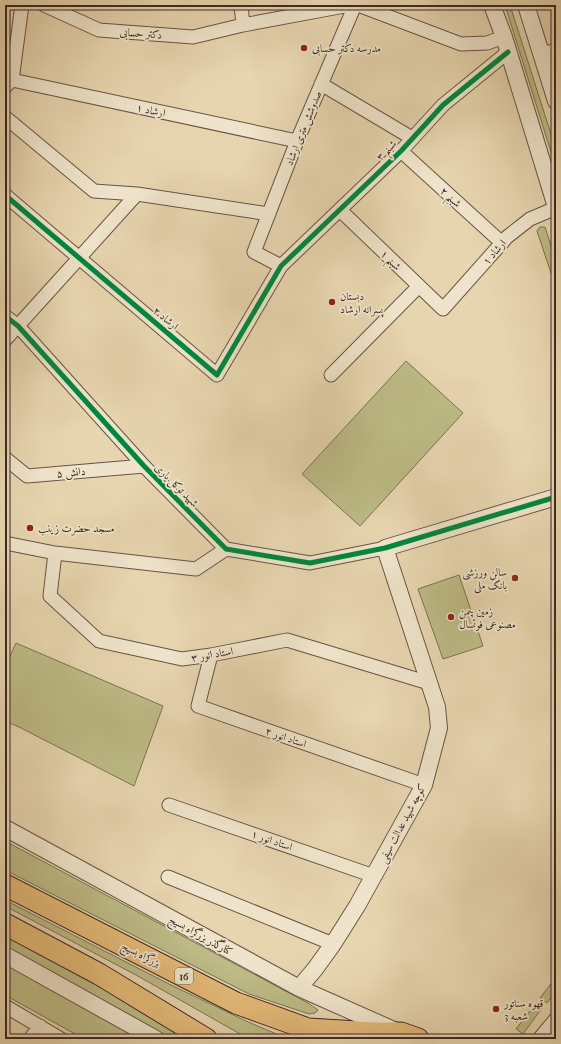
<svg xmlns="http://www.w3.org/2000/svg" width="561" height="1044" font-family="'IM FELL French Canon',Amiri,serif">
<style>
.green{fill:#bdbb86;stroke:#7d7254}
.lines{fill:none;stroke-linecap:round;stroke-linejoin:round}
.minor-casing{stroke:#685445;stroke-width:15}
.tertiary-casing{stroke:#685445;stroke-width:18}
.trunk-casing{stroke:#3d2922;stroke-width:23}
.minor{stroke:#efe4cb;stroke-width:13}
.tertiary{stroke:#efe4cb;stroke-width:16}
.trunk{stroke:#e4ba78;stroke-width:21}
.cycleway-casing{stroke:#efe4cb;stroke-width:8}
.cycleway{stroke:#00873e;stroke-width:5}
.poi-dot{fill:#8f2418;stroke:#efe4cb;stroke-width:1.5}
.labels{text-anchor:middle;stroke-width:3.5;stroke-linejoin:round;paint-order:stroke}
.shield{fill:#efe4cb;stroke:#726155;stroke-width:1}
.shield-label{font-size:10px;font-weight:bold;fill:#3d2922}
.street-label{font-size:11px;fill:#3d2922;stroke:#efe4cb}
.poi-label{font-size:11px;fill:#3d2922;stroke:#efe4cb;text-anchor:start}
</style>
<rect width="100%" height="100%" fill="#e7d5af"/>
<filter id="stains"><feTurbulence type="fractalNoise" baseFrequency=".005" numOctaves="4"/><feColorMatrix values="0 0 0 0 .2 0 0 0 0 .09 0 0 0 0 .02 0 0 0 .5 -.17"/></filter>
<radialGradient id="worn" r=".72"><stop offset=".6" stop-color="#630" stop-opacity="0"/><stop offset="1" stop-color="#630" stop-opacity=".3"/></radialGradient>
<!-- green -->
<path class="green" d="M505,5h5l46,145v18z
M540,227h5l11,35v26l-19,-57z
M406,361l57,52 -103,113 -58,-52z
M459,575l24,71 -40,13 -25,-70z
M16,643l147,63 -29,80 -115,-59 -14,-6v-67l5,2z
M5,841l303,162 10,7 -3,3 -6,1 -60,-20 -244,-124z
M5,900l164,84 77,37 42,18h-39l-113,-64 -131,-69z
M5,936l69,36 116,67h-20l-165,-91z
M5,963l140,76h-61l-79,-44z
M556,977v14l-9,12 -7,-5z
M536,1003l6,5 -19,26 -7,-5z"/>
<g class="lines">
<!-- minor casing -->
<g class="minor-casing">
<path id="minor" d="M44,5l55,25 94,7 50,-12 107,-20
M241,5l2,20
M358,5l103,39 26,-1 17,-6
M542,54l14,-4
M5,80h7l285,61
M321,84l91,54
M6,86l6,-6 10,-75
M5,117l89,74 43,3 132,20
M401,151l101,92
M5,195l212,180 64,-109 120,-115 42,-46 65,-53
M340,210l103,99 64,-72 23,-18 26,-11
M281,266l-27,-14 43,-111 58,-136
M5,316l13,10 126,140 82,83 84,14 75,-15
M5,340l132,-146
M331,375l88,-89
M5,458l22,18 117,-10
M5,543l50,10 141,16 30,-20
M55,553l-5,43 49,45 83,18 29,-4 76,-15 142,43
M211,655l-13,51 226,79
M169,805l205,71
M168,877l165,67
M5,1006l56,33
M30,1039l10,-13"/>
</g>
<!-- tertiary casing -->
<g class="tertiary-casing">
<path id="tertiary" d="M492,5l12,32 52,170
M526,5l30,96
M5,828l294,160 97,43
M5,955l151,84
M299,988l16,-19 18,-25 24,-38 67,-121 15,-57 -2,-21 -52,-159 171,-51
M541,1039l15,-18"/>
</g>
<!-- trunk casing -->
<g class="trunk-casing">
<path id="trunk" d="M5,885l231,118 72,26 66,4h27l17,6
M5,924l94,50 107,65"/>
</g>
<!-- minor -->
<use href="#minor" class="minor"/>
<!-- tertiary -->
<use href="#tertiary" class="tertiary"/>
<!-- trunk -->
<use href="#trunk" class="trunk"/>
<!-- cycleway casing -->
<g class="cycleway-casing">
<path id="cycleway" d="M5,195l212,180 64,-109 120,-115 42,-46 65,-53
M5,316l13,10 126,140 82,83 84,14 75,-15 171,-51"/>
</g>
<!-- cycleway -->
<use href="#cycleway" class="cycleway"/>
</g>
<!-- markers -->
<g class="poi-dot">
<circle cx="304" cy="48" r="4"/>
<circle cx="332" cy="302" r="4"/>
<circle cx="30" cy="528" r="4"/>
<circle cx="515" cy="578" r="4"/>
<circle cx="451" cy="617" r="4"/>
<circle cx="496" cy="1009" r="4"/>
</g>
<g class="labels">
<!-- shield labels -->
<rect class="shield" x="175" y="968" width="18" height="16" rx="3"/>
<g class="shield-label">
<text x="184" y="980">16</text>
</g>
<!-- street labels -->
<g class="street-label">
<text transform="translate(141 33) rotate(4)" y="4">دکتر حسابی</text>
<text transform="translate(151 110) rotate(12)" y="4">ارشاد ۱</text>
<text transform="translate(303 128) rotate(-68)" y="4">صدوشش متری ارشاد</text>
<text transform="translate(386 150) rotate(-45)" y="4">شبنم ۳</text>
<text transform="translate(451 197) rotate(43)" y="4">شبنم ۲</text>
<text transform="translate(494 252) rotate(-48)" y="4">ارشاد ۱</text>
<text transform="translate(391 260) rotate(44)" y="4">شبنم ۱</text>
<text transform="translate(166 318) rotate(40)" y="4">ارشاد ۲</text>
<text transform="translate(71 472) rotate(-5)" y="4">دانش ۵</text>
<text transform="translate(177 485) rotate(45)" y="4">شهید توکل یاری</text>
<text transform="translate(212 654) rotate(-10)" y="4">استاد انور ۳</text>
<text transform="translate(286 737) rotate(19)" y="4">استاد انور ۲</text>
<text transform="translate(402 823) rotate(-62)" y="4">کوچه شهید عدالت سیفی</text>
<text transform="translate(272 840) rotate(19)" y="4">استاد انور ۱</text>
<text transform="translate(201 935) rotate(29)" y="4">کنارگذر بزرگراه بسیج</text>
<text transform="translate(141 954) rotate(27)" y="4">بزرگراه بسیج</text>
</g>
<!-- poi labels -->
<g class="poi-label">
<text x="312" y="52">مدرسه دکتر حسابی</text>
<text x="340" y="300">دبستان<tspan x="340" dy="13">پسرانه ارشاد</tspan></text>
<text x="38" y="532">مسجد حضرت زینب</text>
<text x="507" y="576" text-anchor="end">سالن ورزشی<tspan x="507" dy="13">بانک ملی</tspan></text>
<text x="459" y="615">زمین چمن<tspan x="459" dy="13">مصنوعی فوتسال</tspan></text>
<text x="504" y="1007">قهوه سناتور<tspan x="504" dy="13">شعبه 3</tspan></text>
</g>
</g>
<!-- margin -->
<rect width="561" height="1044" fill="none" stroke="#e7d5af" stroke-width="20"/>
<rect x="6" y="6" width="549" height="1032" fill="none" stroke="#3d2922" stroke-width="2"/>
<rect x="10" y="10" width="541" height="1024" fill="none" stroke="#3d2922"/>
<rect width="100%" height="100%" filter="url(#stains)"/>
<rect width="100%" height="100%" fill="url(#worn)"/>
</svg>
